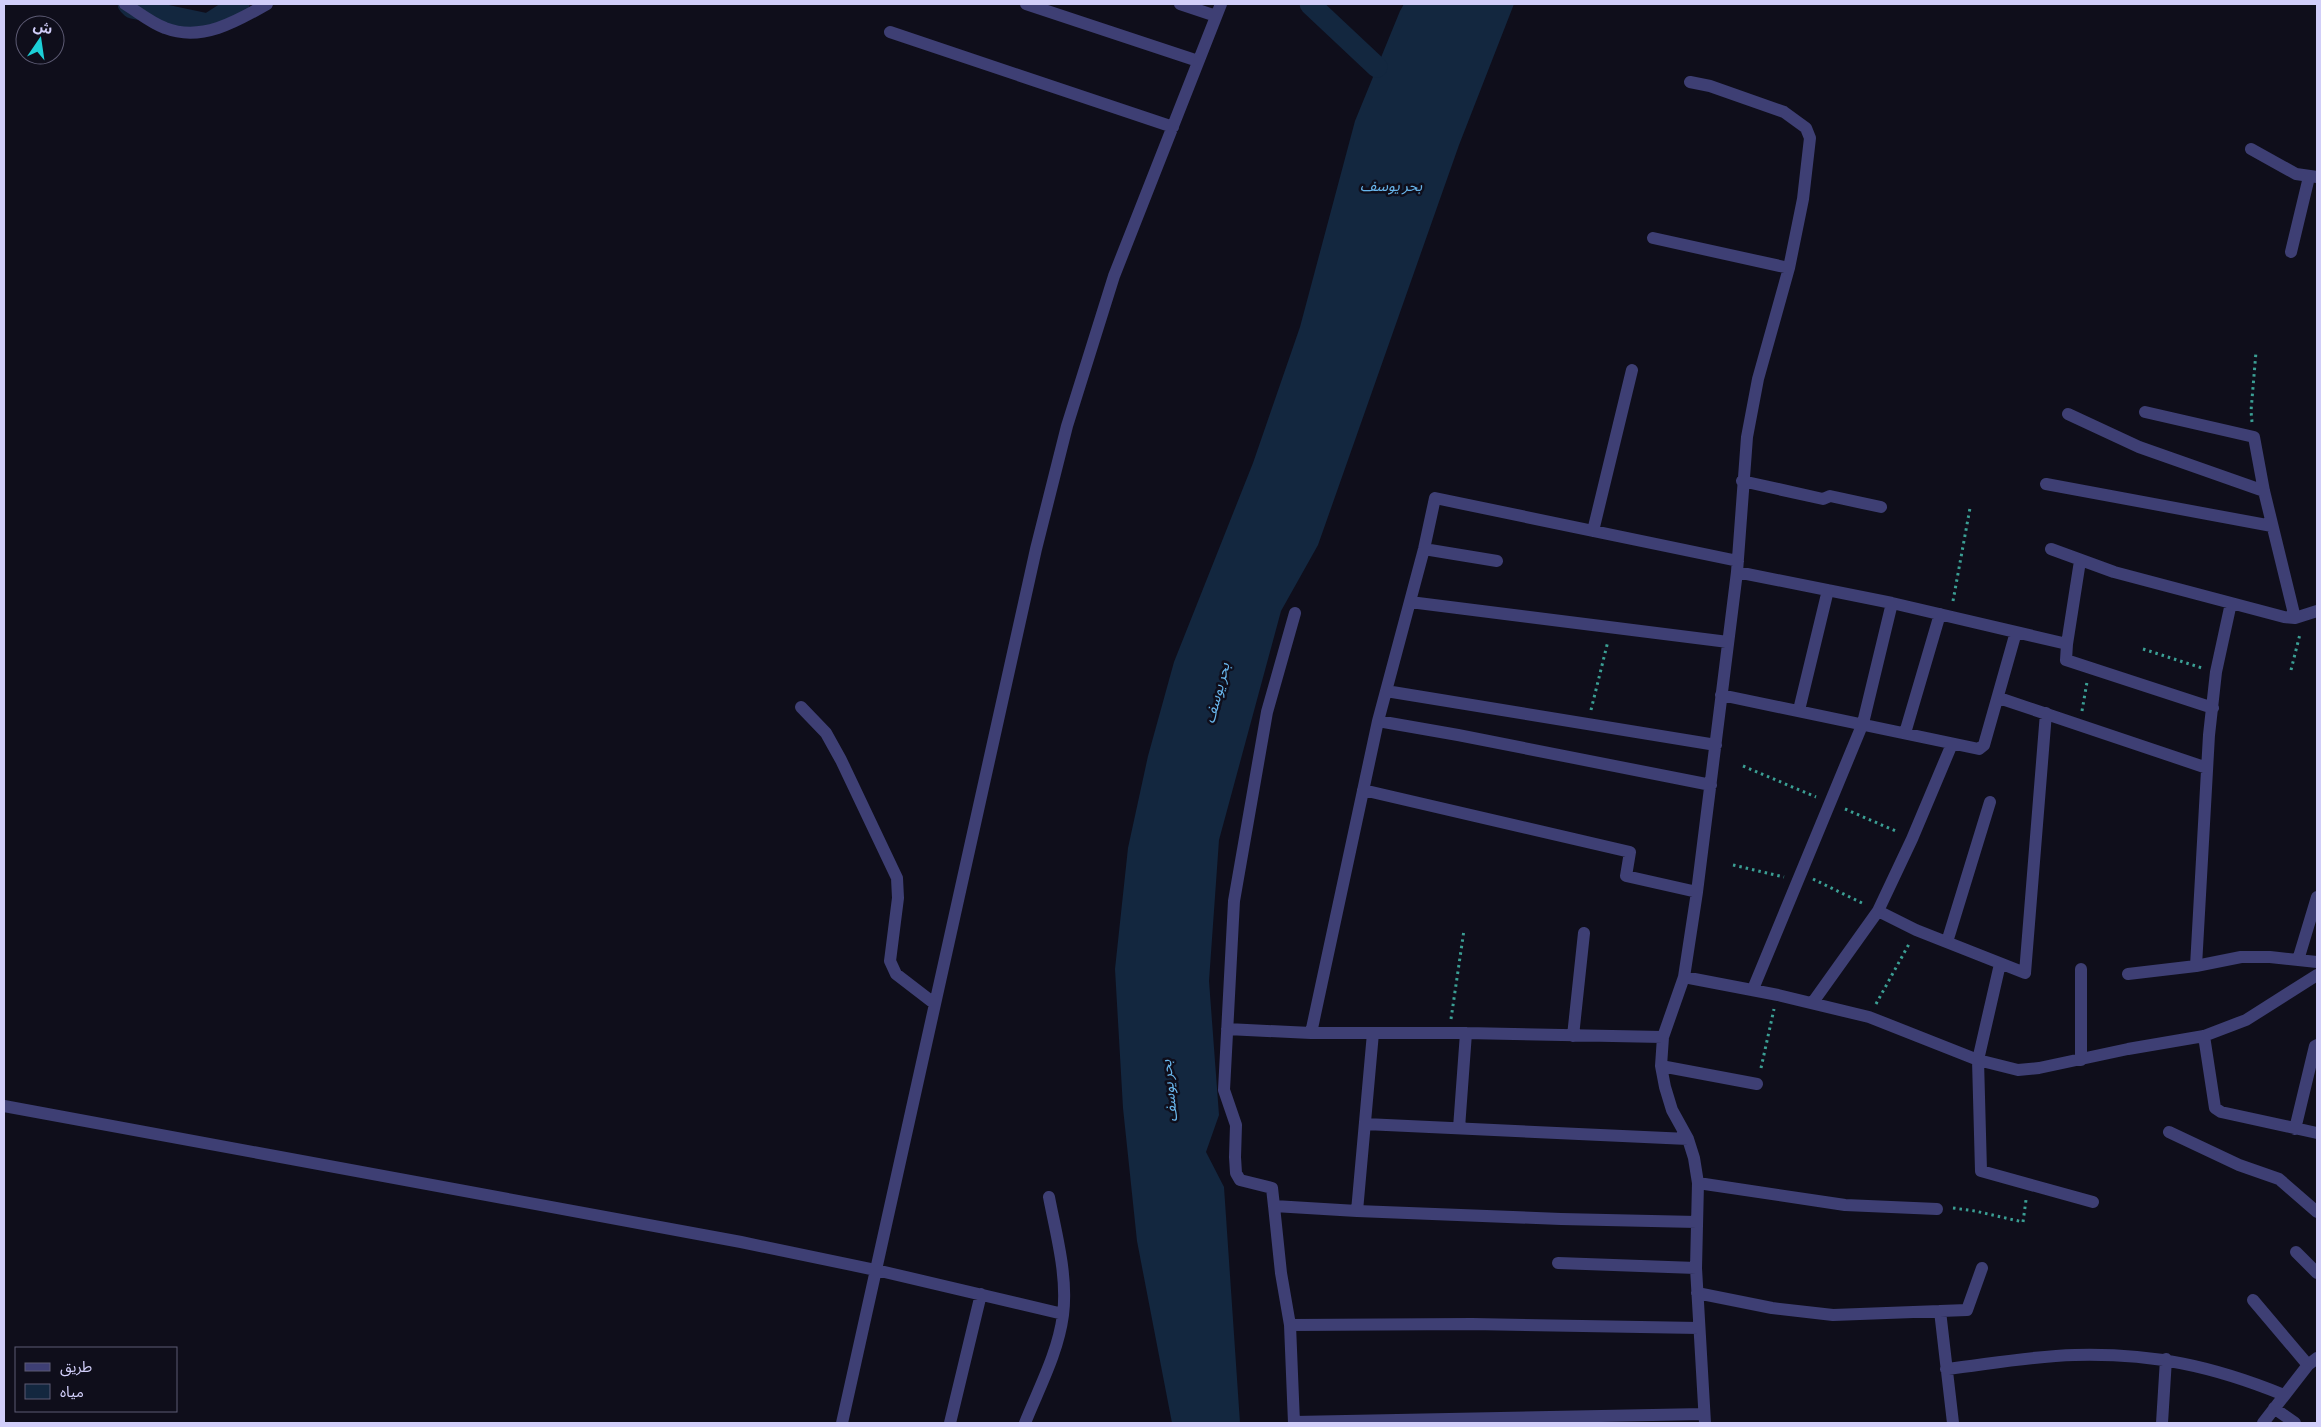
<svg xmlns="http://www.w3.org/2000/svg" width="2321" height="1427" font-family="Commissioner,'Noto Sans Arabic',sans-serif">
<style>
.water{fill:#13273f}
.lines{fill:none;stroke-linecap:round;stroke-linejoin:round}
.canal{stroke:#13273f;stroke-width:21}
.path{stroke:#3b9f94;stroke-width:3;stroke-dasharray:2.5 4;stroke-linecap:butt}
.minor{stroke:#3e3f74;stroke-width:12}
.labels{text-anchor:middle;stroke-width:5;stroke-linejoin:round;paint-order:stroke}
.water-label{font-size:15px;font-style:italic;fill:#69b6ec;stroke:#0f0e1b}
</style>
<rect width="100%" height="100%" fill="#0f0e1b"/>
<!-- water -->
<path class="water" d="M1404,4h110l-55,141 -141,400 -37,66 -62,229 -10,141 10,134 -13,37 18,35 16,236h-68l-35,-182 -14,-133 -8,-139 13,-121 20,-92 26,-94 79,-199 47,-136 55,-206 45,-110z"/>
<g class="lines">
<!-- canal -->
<path class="canal" d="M128,4l4,4 76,16 31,-20
M1310,4l67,63"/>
<!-- path -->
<path class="path" d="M2252,422l-1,-11 5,-59
M1953,601l17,-93
M2143,649l59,19
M2291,670l9,-36
M1591,710l17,-69
M2082,711l5,-29
M1743,766l73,31
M1845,809l53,23
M1733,865l51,12
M1813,879l51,25
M1876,1004l33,-60
M1451,1019l13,-89
M1761,1068l13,-59
M1953,1208l22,3 48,11 3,-22"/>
<!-- minor -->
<path class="minor" d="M125,4c13,8 26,19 40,24 36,14 71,-6 102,-24
M1026,4l172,57
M1180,4l36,12
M890,32l283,95
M1690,82l20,4 74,26 22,16 4,10 -7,61 -14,69 -31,111 -11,58 -10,135 -40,320 -13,85 -21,60 -2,29 4,21 7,23 16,29 6,19 4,25 -2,85 9,155
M2251,149l45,25 21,3
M1653,238l136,30
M2291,252l18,-75
M2145,412l109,25 10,54 31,127
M2068,414l71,33 125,44
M1742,481l81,18 7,-3 51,11
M2046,484l226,42
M1593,531l39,-161
M1424,549l73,12
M2051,549l63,23 170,45 11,1 22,-7
M1737,572l155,31 175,41 -1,16 147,48
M1410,602l318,40
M2231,603l-15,69 -7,63 -13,231 45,-9h29l47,5
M1295,613l-28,99 -33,189 -10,189 12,35 -1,32 1,16 4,7 32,8 2,18 83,5
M2067,644l13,-83
M1386,691l330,54
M1721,695l258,54 5,-4 32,-113
M1999,698l208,70
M801,707l25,26 15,27 56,118 1,20 -8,63 6,13 39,30
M1799,710l29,-120
M1378,721l80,14 253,50
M1905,733l35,-119
M1363,790l267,62 -4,24 71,16
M1878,911l38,19 109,43 21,-260
M1947,942l43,-140
M2298,960l19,-63
M2000,964l-22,96 3,111 112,31
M2081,969v91
M2128,974l68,-8
M1684,977l94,18 91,22 109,43 40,10 21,-2 89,-19 76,-13 42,-16 71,-45
M1753,989l110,-266 29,-120
M1813,1002l65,-91 34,-72 40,-95
M1227,1029l84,4h155l197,4
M1311,1033l67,-312 46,-172 11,-51 303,63
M1373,1033l-16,178 204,8 136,3
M1573,1036l11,-103
M2204,1036l11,72 6,4 96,21
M1661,1066l96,18
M4,1106l737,136 135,28 187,44
M1365,1124l323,15
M1459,1128l7,-95
M2295,1129l20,-83 2,-1
M2169,1132l70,33 40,14 38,33
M1698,1183l147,22 92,4
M1274,1206l7,67 9,52 4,98
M2296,1252l21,21
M1558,1263l138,5
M1697,1293l75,15 61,7 134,-5 15,-42
M2253,1300l55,65
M1940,1311l13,112
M1290,1325l182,-1 227,4
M1946,1369c43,-5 86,-13 129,-14 77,-2 138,11 209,40
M2274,1408l21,15
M1294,1422l410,-8
M842,1423l194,-874 31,-123 47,-150 107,-272
M950,1423l31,-129
M1025,1423c14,-35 33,-70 38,-108 5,-39 -7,-81 -14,-118
M2162,1423l4,-64
M2263,1423l45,-58 9,-7"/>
</g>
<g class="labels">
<!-- water labels -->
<g class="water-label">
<text x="1391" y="191">بحر يوسف</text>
<text transform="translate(1217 693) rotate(-75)" y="5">بحر يوسف</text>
<text transform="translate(1169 1091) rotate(-96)" y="5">بحر يوسف</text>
</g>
</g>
<!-- border -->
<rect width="2321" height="1427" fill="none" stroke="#d1cef9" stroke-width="10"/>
<!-- legend -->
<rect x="15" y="1347" width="162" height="65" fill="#0f0e1b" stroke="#5d5b74"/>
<rect x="25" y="1363" width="25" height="8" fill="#3e3f74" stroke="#5d5b74"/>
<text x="60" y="1372" font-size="15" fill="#d1cef9">طريق</text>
<rect x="25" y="1384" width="25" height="15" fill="#13273f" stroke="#5d5b74"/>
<text x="60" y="1397" font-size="15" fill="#d1cef9">مياه</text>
<!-- north arrow -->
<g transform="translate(40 40) rotate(13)"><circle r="24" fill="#0f0e1b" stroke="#5d5b74"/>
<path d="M0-4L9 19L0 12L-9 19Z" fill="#1ccfd7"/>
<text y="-8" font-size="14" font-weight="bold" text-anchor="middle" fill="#d1cef9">ش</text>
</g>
</svg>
